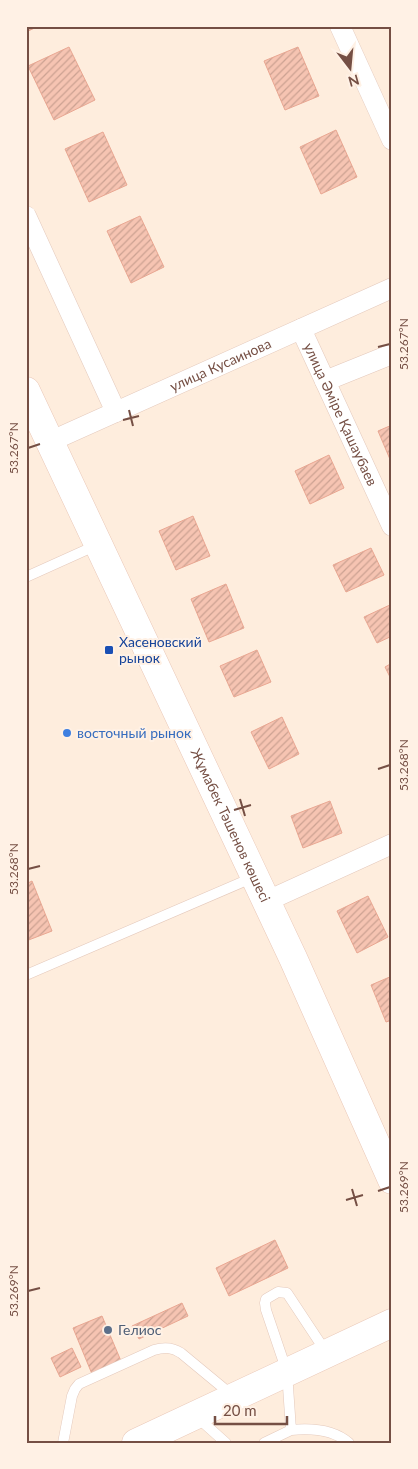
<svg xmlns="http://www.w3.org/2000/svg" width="418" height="1469" font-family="Lato,sans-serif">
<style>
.building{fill:url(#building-hatch);stroke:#e9a792}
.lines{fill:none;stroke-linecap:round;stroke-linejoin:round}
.lane-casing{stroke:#e4c9bc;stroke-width:11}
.street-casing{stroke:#e4c9bc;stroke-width:21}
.secondary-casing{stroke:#eac8b8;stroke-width:29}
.lane{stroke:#fff;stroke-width:10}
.street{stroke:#fff;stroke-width:20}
.secondary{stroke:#fff;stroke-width:28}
.ticks{fill:none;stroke:#754f44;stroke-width:2}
.transit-dot{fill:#1a4fb4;stroke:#fff1e5;stroke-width:2}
.shop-dot{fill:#3f7fe0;stroke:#fff1e5;stroke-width:2}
.service-dot{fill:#5c6f8a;stroke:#fff1e5;stroke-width:2}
.labels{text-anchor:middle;stroke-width:4;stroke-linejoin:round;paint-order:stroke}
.street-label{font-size:14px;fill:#754f44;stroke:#fff1e5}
.transit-label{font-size:14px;fill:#164399;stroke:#fff1e5;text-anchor:start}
.shop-label{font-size:14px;fill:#366cbe;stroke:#fff1e5;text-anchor:start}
.service-label{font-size:14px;fill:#4e5e75;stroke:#fff1e5;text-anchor:start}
.neatline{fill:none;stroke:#754f44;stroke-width:2}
.ticks-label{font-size:12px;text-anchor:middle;fill:#754f44}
</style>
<defs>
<pattern id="building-hatch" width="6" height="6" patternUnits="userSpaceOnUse" patternTransform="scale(1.25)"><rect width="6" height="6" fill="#f6c4b2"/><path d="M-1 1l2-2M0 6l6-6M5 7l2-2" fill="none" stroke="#cca292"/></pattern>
</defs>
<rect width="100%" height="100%" fill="#feeddd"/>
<!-- building -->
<path class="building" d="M26,26h13l-13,6z
M69,47l26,53 -41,20 -26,-54z
M298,47l21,49 -34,14 -21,-49z
M336,130l21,47 -36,17 -21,-47z
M103,132l24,53 -38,17 -24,-53z
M140,216l24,51 -33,16 -24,-52z
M392,425v39l-14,-33z
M329,455l15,33 -34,16 -15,-33z
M193,516l17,40 -34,14 -17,-39z
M371,548l13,27 -38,17 -13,-27z
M226,584l18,44 -35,14 -18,-43z
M392,604v32l-15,7 -13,-26z
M257,650l14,32 -37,15 -14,-31z
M392,663v18l-7,-14z
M282,717l17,37 -30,15 -18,-37z
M330,801l12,32 -39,15 -12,-32z
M32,881l20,50 -26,10v-57z
M368,896l20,41 -31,16 -20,-42z
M392,976v44l-6,2 -15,-37z
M275,1240l13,28 -59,28 -13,-28z
M182,1303l6,13 -49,23 -7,-13z
M102,1316l19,45 -29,13 -19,-46z
M72,1348l9,19 -21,10 -9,-19z"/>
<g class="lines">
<!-- lane casing -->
<g class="lane-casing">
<path id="lane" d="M26,577l71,-32
M26,975l228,-98
M197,1417l29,26
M291,1430c20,-2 42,-1 58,13
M63,1443l9,-47 3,-7 4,-5 75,-34c10,-3 18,-3 27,3l52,43
M264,1443l27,-13 -4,-58 -21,-62 -1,-7 1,-4 12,-7 9,1 39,59"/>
</g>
<!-- street casing -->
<g class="street-casing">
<g id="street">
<path d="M340,26l52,114"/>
<path d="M26,216l90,196"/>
<path id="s1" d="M301,329l91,197"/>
<path d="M325,381l67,-27"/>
<path id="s2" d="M49,442l343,-154"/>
<path d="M267,901l125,-57"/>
</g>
</g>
<!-- secondary casing -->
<g class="secondary-casing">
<g id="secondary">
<path id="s3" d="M26,391l267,567 99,222"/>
<path d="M136,1443l256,-120"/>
</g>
</g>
<!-- lane -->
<use href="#lane" class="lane"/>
<!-- street -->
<use href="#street" class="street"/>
<!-- secondary -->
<use href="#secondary" class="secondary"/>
</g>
<!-- ticks -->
<path class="ticks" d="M378,347l12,-3M129,410l4,16M123,420l16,-4M28,448l12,-4M378,769l12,-4M240,799l5,17M234,810l17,-5M28,869l12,-3M352,1189l5,17M378,1191l12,-4M346,1200l17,-5M28,1291l12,-3"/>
<!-- markers -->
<rect class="transit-dot" x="104" y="645" width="10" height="10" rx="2.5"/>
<circle class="shop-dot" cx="67" cy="733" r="5"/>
<circle class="service-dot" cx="108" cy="1330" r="5"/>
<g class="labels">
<!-- street labels -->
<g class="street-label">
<text dy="5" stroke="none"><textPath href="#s2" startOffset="188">улица Кусаинова</textPath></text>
<text dy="5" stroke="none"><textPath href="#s1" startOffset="94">улица Әміре Қашаубаев</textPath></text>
<text dy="5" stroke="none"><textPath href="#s3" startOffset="480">Жұмабек Тәшенов көшесі</textPath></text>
</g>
<!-- transit labels -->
<g class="transit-label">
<text x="119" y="647">Хасеновский<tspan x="119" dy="16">рынок</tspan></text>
</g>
<!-- shop labels -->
<g class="shop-label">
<text x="77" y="738">восточный рынок</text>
</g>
<!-- service labels -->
<g class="service-label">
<text x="118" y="1335">Гелиос</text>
</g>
</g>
<!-- border -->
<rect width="418" height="1469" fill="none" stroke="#fff1e5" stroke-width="55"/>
<!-- north arrow -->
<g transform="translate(350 68) rotate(164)" stroke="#fff1e5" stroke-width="4" paint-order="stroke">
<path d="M0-4L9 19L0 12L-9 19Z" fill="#754f44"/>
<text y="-8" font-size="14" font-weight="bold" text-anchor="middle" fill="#754f44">N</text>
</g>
<!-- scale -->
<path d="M215 1416v8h72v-8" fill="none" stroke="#754f44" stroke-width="2.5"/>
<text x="223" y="1416" font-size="15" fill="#754f44" stroke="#fff1e5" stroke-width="4" paint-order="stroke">20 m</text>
<rect x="28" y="28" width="362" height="1414" class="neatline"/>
<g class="ticks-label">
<text transform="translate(404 344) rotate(-90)" y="4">53.267°N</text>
<text transform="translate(14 448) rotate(-90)" y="4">53.267°N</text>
<text transform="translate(404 765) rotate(-90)" y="4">53.268°N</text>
<text transform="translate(14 869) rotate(-90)" y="4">53.268°N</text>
<text transform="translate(404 1187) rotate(-90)" y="4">53.269°N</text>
<text transform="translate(14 1291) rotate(-90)" y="4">53.269°N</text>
</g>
</svg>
